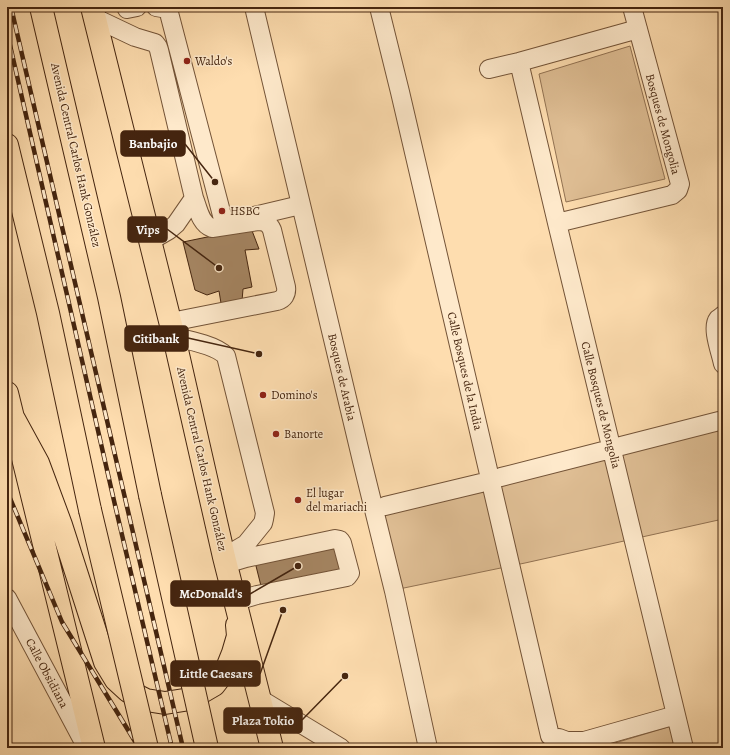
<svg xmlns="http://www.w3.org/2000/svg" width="730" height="755" font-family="Alegreya,serif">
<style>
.green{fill:#dfbe94;stroke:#927252}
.building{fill:#a58562;stroke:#45250f}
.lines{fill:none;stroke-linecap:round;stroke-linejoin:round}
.minor-casing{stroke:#735337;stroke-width:20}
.major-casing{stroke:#45250f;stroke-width:24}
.highway-casing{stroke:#45250f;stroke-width:24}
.minor{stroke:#fee9cb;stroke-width:18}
.major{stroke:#feddaf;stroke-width:22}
.highway{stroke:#feddaf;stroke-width:22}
.rail-casing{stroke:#45250f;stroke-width:4.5}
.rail{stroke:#fee9cb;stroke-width:3;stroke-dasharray:9;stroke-linecap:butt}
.highway-bridge-casing{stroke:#45250f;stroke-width:24;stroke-linecap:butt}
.highway-bridge{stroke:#feddaf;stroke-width:22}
.poi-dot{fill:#8f2418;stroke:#fee9cb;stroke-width:1.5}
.labels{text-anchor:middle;stroke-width:3;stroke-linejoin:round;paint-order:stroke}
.poi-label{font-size:12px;fill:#45250f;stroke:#fee9cb;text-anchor:start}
.street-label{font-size:12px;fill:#45250f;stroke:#fee9cb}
.leader{fill:none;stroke:#45250f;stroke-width:1.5}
.callout-dot{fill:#45250f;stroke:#fee9cb;stroke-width:1.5}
.callout{fill:#45250f;stroke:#45250f;stroke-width:1.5}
.callout-label{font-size:13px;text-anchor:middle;font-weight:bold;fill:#fff}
</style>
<rect width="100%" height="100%" fill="#feddaf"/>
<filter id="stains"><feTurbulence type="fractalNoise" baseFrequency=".005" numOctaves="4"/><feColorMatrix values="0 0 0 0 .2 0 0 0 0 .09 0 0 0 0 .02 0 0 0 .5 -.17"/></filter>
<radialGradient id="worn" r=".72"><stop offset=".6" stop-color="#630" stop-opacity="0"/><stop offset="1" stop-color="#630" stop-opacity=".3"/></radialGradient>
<!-- green -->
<path class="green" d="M630,46l35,133 -99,23 -27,-128z
M723,420v99l-198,44 -126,26 -21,-80z
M672,726l5,22h-79z"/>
<!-- building -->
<path class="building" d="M251,228l8,21 -14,1 7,37 -9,2 -1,12 -21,2 -2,-12 -12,4 -12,-5 -12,-48z
M333,542l8,31 -79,17 -8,-32z"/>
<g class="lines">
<!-- minor casing -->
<g class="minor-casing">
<path id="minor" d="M126,7l1,2 10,-2
M156,7l12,2 56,214 68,-16
M254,7l108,454 32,130 34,157
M379,7l21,85 150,644 21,12
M95,18l40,19 20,6 3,4 1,3 35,148 -18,26 -7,6 -19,11
M519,62l38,161 127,525
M489,69l30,-7 119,-33
M557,223l115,-28 6,-5 2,-6 -48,-177
M723,315c-1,1 -5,4 -5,4 -7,9 3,34 5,45
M171,322l106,-21c7,-2 10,-7 9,-14l-14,-57c-3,-7 -7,-9 -14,-9l-46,7c-12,-4 -14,-20 -18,-30
M174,337c14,3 42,8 52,19l39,157 -1,6 -1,4 -17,21 -22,13
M621,446l98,-25
M501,477l102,-26
M385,506l96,-23
M226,564l20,-6 89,-19 5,1 2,3 8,30 -3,4 -90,18 -21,6
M7,598l80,150
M260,699l81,49
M559,738l8,3h17l92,-26"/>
</g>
<!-- major casing -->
<g class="major-casing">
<path id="major" d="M92,7l82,330 50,220 48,191
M7,393l87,355
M14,419l24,44 23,62 44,137 11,18 12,11 18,9 19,3 25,-4 24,-14 13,-17 6,-15 5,-17 -1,-11"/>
</g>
<!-- highway casing -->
<g class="highway-casing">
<path id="highway" d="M41,7l68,290 41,198
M7,145l41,168 42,197"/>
</g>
<!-- minor -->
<use href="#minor" class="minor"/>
<!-- major -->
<use href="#major" class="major"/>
<!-- highway -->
<use href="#highway" class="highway"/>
<!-- rail casing -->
<g class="rail-casing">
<path id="rail" d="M11,7l172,741
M7,32l108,473 57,243
M7,491l55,131 77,126"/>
</g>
<!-- rail -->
<use href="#rail" class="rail"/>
<!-- highway-bridge casing -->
<g class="highway-bridge-casing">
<path id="highway-bridge" d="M150,495l57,253
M90,510l57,238"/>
</g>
<!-- highway-bridge -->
<use href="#highway-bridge" class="highway-bridge"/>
</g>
<!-- markers -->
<g class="poi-dot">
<circle cx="187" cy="61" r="4"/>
<circle cx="222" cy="211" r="4"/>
<circle cx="263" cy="395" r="4"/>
<circle cx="276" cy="434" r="4"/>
<circle cx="298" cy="500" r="4"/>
</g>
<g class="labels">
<!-- poi labels -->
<g class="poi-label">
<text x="195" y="65">Waldo's</text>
<text x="230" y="215">HSBC</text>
<text x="271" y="399">Domino's</text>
<text x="284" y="438">Banorte</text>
<text x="306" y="497">El lugar<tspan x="306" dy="14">del mariachi</tspan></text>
</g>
<!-- street labels -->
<g class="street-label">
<text transform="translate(663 124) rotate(75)" y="4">Bosques de Mongolia</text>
<text transform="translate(76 155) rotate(77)" y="4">Avenida Central Carlos Hank González</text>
<text transform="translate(465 371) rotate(77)" y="4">Calle Bosques de la India</text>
<text transform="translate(342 377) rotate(77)" y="4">Bosques de Arabia</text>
<text transform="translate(601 405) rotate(76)" y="4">Calle Bosques de Mongolia</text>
<text transform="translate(202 459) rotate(77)" y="4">Avenida Central Carlos Hank González</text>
<text transform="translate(47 673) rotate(62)" y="4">Calle Obsidiana</text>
</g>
</g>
<!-- callouts -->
<path class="leader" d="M215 182L185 144M219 268L167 229M259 354L188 338M298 566L250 594M283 610L260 674M345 676L302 720"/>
<g class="callout-dot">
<circle cx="215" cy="182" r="4"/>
<circle cx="219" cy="268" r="4"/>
<circle cx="259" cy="354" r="4"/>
<circle cx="298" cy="566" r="4"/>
<circle cx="283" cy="610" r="4"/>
<circle cx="345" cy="676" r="4"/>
</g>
<g class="callout">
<rect x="121" y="131" width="64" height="25" rx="4"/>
<rect x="128" y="217" width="39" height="25" rx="4"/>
<rect x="125" y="326" width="63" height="25" rx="4"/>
<rect x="171" y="581" width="79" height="25" rx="4"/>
<rect x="171" y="661" width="89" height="25" rx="4"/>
<rect x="224" y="708" width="78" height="25" rx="4"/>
</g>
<g class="callout-label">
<text x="153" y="148">Banbajio</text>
<text x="148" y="234">Vips</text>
<text x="156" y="343">Citibank</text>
<text x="211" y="598">McDonald's</text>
<text x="216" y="678">Little Caesars</text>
<text x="263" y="725">Plaza Tokio</text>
</g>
<!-- margin -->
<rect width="730" height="755" fill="none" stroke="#feddaf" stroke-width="24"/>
<rect x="8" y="8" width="714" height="739" fill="none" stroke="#45250f" stroke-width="2"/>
<rect x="12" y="12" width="706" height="731" fill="none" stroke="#45250f"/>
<rect width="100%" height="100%" filter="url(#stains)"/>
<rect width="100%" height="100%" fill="url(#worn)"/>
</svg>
